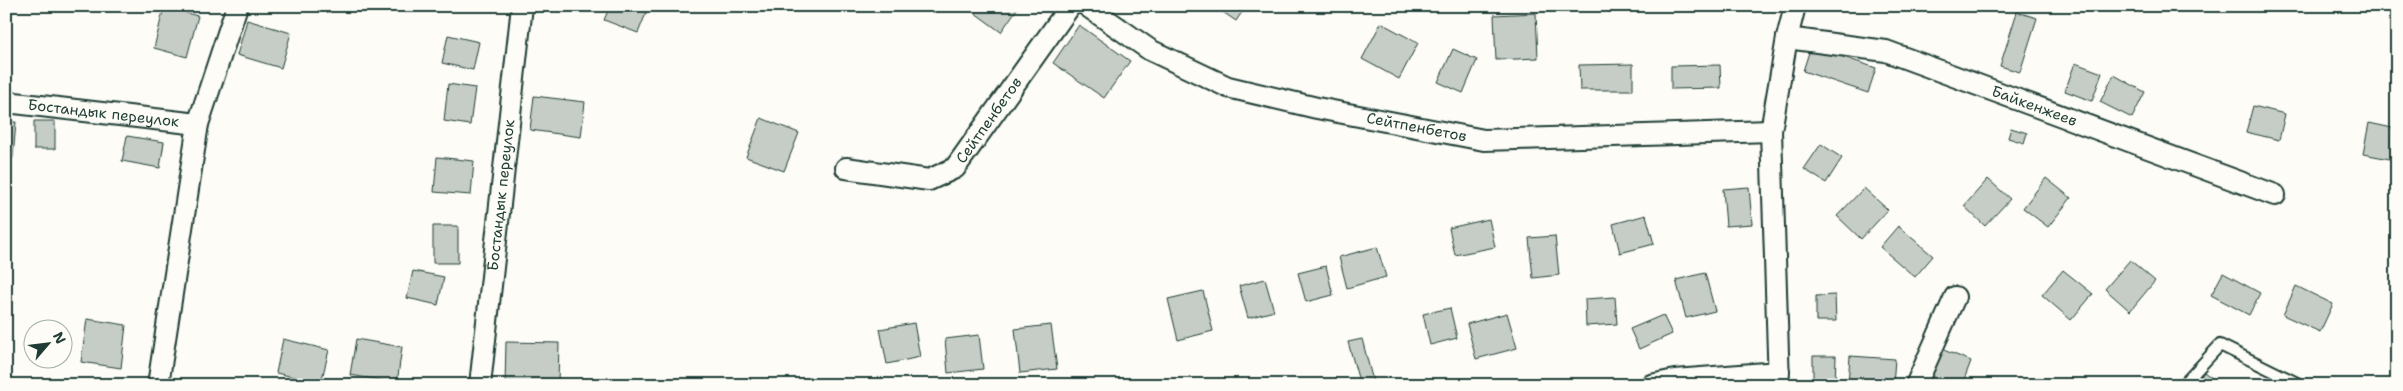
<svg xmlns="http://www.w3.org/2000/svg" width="2403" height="391" font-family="'Shantell Sans',sans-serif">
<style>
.building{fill:#c6cdc7;stroke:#1f3d34}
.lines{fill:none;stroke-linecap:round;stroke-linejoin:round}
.service-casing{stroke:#1f3d34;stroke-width:14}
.minor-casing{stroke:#1f3d34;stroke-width:24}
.service{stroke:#fdfcf7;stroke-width:10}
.minor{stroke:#fdfcf7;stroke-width:20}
.labels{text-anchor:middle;stroke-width:4;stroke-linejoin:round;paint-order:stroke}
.street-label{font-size:15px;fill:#1f3d34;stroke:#fdfcf7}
</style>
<rect width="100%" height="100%" fill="#fdfcf7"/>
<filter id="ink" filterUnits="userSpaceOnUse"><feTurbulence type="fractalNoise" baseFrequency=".02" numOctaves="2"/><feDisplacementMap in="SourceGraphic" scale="10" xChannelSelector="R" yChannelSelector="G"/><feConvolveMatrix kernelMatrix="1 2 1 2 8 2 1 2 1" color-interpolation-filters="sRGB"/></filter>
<g filter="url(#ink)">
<!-- building -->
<path class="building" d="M610,6h39l-11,27 -34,-13z
M979,6h40l-18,26 -26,-19z
M1214,6h32l-10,15z
M164,7l34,9 -11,41 -33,-9z
M2017,12l20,6 -17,54 -20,-6z
M1536,13l2,45 -42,2 -2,-45z
M247,20l44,13 -10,35 -44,-13z
M1381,23l37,20 -19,36 -37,-20z
M1079,25l51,36 -26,37 -51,-35z
M448,35l31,7 -6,28 -31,-7z
M1811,46l65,22 -8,25 -65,-22z
M1453,49l24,11 -14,33 -25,-11z
M2075,63l27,10 -10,28 -27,-10z
M1633,64v26h-53l-1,-25z
M1720,65l1,23 -50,1v-23z
M2114,75l31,17 -13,26 -32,-16z
M448,84l27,4 -5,37 -26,-4z
M534,96l51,6 -4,35 -51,-7z
M2253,106l32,8 -6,26 -33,-8z
M761,118l38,15 -15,38 -38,-14z
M34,121h21v28h-21z
M6,122h10l-3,36 -7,-1z
M2369,123l28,6 -2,31 -32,-6z
M2011,128l16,5 -3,10 -16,-5z
M127,136l37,6 -4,26 -38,-7z
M1821,144l21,14 -16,25 -22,-14z
M437,157l37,4 -3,34 -37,-3z
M2046,178l25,20 -23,29 -25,-19z
M1988,179l22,20 -25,27 -21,-20z
M1749,187l3,37 -26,2 -3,-37z
M1864,188l24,22 -27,29 -24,-23z
M1646,215l8,29 -34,9 -7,-29z
M1489,219l6,28 -40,8 -6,-27z
M433,226h25v37h-25z
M1898,226l35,30 -18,21 -35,-30z
M1555,236l4,39 -26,3 -4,-40z
M1377,247l9,30 -39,11 -8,-31z
M2130,260l25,21 -25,30 -25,-22z
M1326,266l7,29 -27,7 -8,-29z
M2063,270l30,24 -22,26 -29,-25z
M413,271l31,6 -6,28 -31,-7z
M1705,273l10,38 -29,7 -10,-38z
M2223,273l37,20 -11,22 -38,-20z
M1265,279l9,32 -26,7 -9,-32z
M2296,286l37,18 -13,28 -37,-17z
M1203,291l10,40 -35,9 -10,-41z
M1835,295l1,26h-20v-25z
M1615,297l2,27 -31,2 -1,-27z
M1450,308l7,30 -27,7 -7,-31z
M1507,313l10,35 -41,11 -9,-35z
M1663,315l9,19 -33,15 -9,-20z
M87,319l39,6 -5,43 -40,-6z
M914,323l6,34 -33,7 -7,-35z
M1051,325l6,44 -37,4 -5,-44z
M979,335l4,34 -35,4 -3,-34z
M283,339l46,11 -8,33 -45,-10z
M356,339l46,8 -5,36 -47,-8z
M1362,339l12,46h-14l-12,-43z
M506,342l53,1 -1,42h-53z
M1941,349l30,12 -9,24h-11l-21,-9z
M1813,356h23l-1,29h-22z
M1850,356l45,3 -2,26h-45z
M2204,372l17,13h-26z"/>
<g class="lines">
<!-- service casing -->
<g class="service-casing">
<path id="service" d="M2183,385l37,-40 81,40"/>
</g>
<!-- minor casing -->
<g class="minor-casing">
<g id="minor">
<path id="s1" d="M1087,6l63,44 78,37 89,21 167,32 287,-9"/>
<path id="s2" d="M1787,38l99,13 389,144"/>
<path id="s3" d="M6,102l192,22"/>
<path id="s4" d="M846,168l83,12 26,-12 115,-162"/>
<path d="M158,385l40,-261 39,-118"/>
<path id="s5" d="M480,385l42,-379"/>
<path d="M1651,385l24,-5 104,-8"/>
<path d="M1779,385l-8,-254 16,-93 8,-32"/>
<path d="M1916,385l39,-88"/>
</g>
</g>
<!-- service -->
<use href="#service" class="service"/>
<!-- minor -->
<use href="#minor" class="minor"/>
</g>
</g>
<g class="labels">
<!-- street labels -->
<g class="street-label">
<text dy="5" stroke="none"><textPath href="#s2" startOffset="258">Байкенжеев</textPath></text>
<text dy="5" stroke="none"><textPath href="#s3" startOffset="98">Бостандык переулок</textPath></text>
<text dy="5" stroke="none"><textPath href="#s4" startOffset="171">Сейтпенбетов</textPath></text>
<text dy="5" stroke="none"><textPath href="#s1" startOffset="356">Сейтпенбетов</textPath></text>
<text dy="5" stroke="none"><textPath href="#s5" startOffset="191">Бостандык переулок</textPath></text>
</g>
</g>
<!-- margin -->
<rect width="2403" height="391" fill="none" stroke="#fdfcf7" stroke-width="25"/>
<rect x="12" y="12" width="2378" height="366" fill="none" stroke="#1f3d34" stroke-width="2" filter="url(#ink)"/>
<!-- north arrow -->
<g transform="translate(48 344) rotate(62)"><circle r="24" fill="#fdfcf7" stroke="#a4b0a9"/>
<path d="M0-4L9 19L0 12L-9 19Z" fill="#1f3d34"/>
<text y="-8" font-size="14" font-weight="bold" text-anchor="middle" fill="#1f3d34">N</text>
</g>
</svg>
